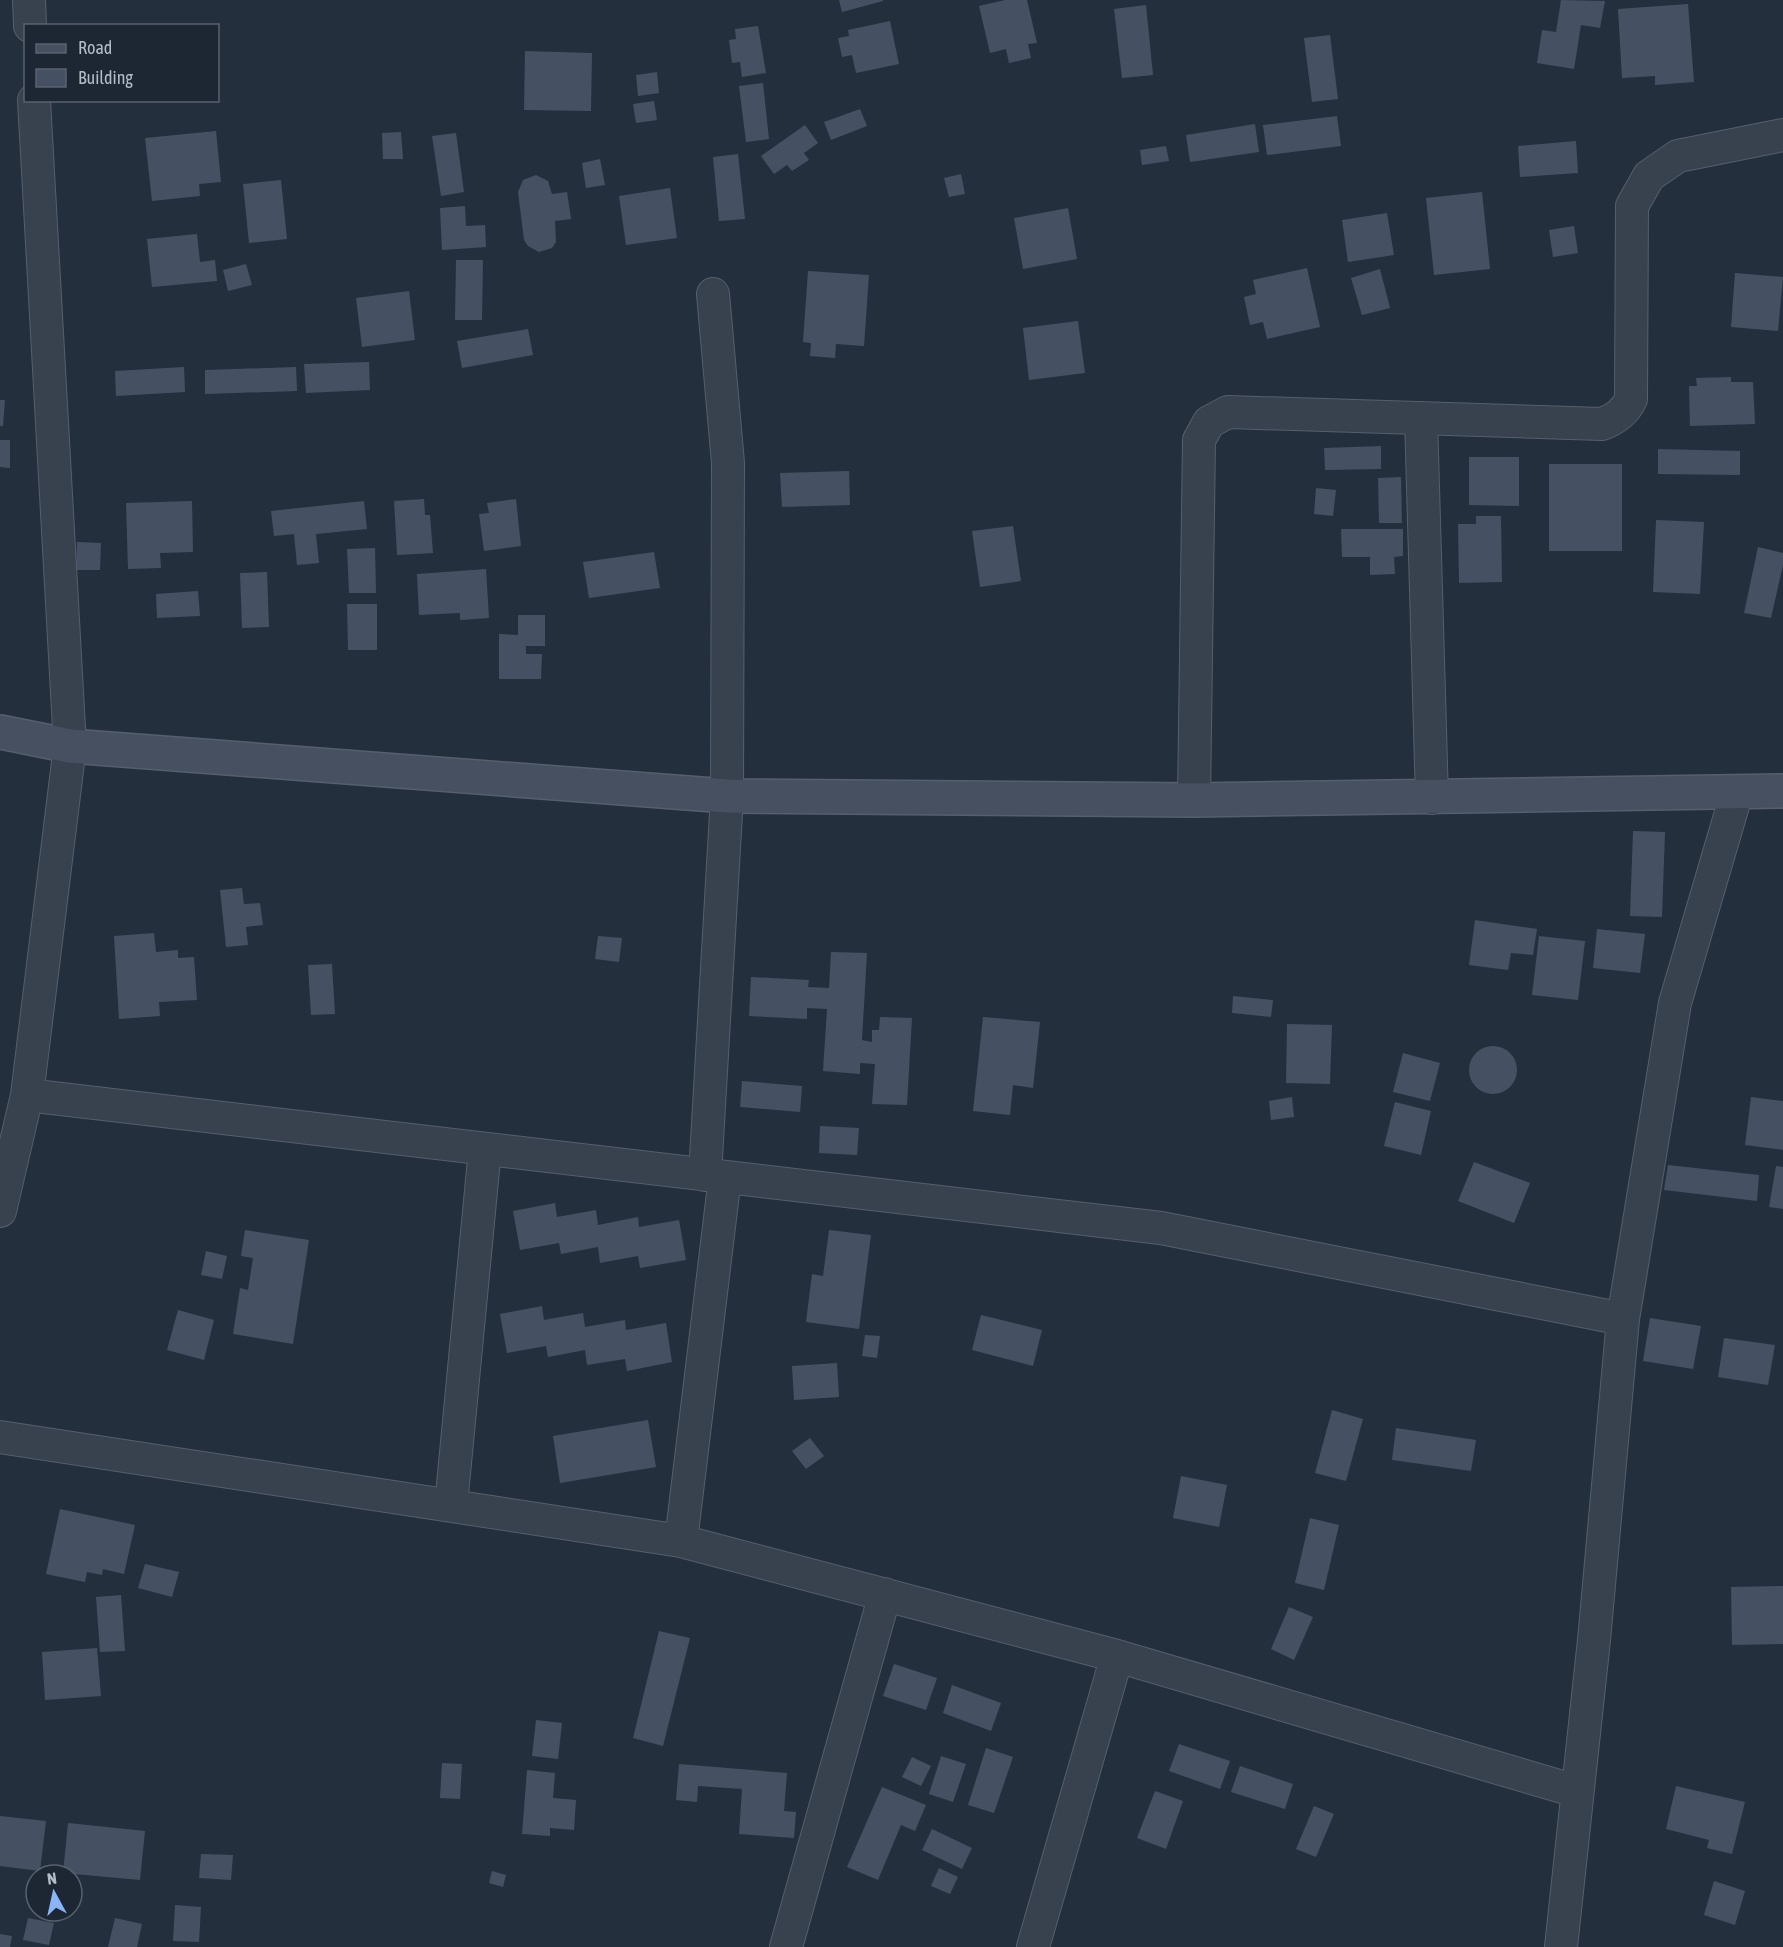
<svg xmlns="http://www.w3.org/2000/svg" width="1783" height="1947" font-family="'Asap Condensed',sans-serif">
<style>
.building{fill:#455162}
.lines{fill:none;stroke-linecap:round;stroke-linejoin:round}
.street-casing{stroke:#565f6c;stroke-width:34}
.secondary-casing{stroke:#565f6c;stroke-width:36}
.street{stroke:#38414e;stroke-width:32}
.secondary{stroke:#465061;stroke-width:33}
</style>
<rect width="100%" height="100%" fill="#242f3e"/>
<!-- building -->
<path class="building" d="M839,0h44v1l-41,11z
M1005,0h22l10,43 -9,1 3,14 -22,5 -3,-14 -16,4 -11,-47z
M1561,0l44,1 -5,27 -19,-3 -7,44 -37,-6 5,-33 14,2z
M1688,4l6,78 -39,3v-9l-33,2 -4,-69z
M1146,5l7,70 -31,3 -8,-69z
M890,21l9,43 -43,9 -4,-18 -10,2 -4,-19 11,-2 -1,-6z
M758,26l8,47 -24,4 -2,-15 -8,1 -3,-23 7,-1 -1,-10z
M1330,35l8,64 -26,3 -8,-64z
M525,51l67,2 -1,58 -67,-1z
M657,72l2,21 -21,3 -2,-21z
M763,83l6,56 -23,3 -7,-56z
M654,101l3,19 -21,3 -3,-19z
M860,109l7,17 -36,14 -7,-18z
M1337,116l4,30 -74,9 -4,-30z
M1255,124l4,28 -69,10 -4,-27z
M805,125l13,18 -14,10 5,7 -17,11 -5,-6 -13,9 -13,-18z
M216,131l5,51 -22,2 1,12 -48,5 -7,-63z
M401,132l2,27h-20l-1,-26z
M456,133l8,59 -23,4 -9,-60z
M1576,141l2,32 -58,4 -2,-31z
M1166,146l3,15 -27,4 -2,-15z
M738,154l7,65 -26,2 -6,-64z
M600,159l5,26 -19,3 -4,-25z
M961,174l4,20 -16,3 -5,-19z
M536,175l12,6 4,13 15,-2 4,27 -16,2 1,21 -4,6 -13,4 -11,-6 -4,-6 -6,-48 5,-12z
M281,180l6,59 -38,4 -6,-59z
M670,188l7,50 -51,7 -7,-49z
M1482,192l8,77 -56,6 -8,-77z
M465,206l1,20 19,-1 1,22 -44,3 -2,-42z
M1068,208l9,51 -54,10 -9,-51z
M1387,213l7,42 -46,7 -6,-42z
M1574,226l4,27 -25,4 -4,-27z
M197,234l3,28 15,-2 2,21 -65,6 -5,-48z
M456,260h27l-1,60h-27z
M246,264l6,21 -24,6 -5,-21z
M1307,268l13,59 -53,12 -4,-17 -13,3 -6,-28 12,-3 -3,-14z
M1380,269l10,39 -28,7 -11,-37z
M808,271l61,4 -5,71 -28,-2 -1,14 -25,-2 1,-13 -8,-1z
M1735,273l48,4 -5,54 -47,-4z
M409,291l6,49 -53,7 -6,-49z
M1078,321l7,52 -56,7 -6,-52z
M528,329l5,26 -71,13 -5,-27z
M369,362l1,28 -64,3 -2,-29z
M184,367l1,25 -69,4 -1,-25z
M296,367l1,24 -92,3v-24z
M1731,377v5h22l2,42 -65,2 -1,-40h8l-1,-8z
M0,400h5l-2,26h-3z
M0,440h10v28l-10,-1z
M1381,446v23l-56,1 -1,-22z
M1658,449l82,2v24l-82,-1z
M1469,457h50v49l-50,-1z
M1549,464h73v87h-73z
M849,471l1,34 -68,2 -2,-34z
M1401,477l1,46h-23l-1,-45z
M1316,488l20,2 -3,26 -19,-2z
M424,499l1,16h5l3,38 -36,2 -3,-54z
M516,499l5,47 -37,5 -5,-37 10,-1 -2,-10z
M192,501l1,51 -33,1 1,15 -33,1 -2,-66z
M364,501l3,28 -51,5 3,29 -22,2 -3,-31 -20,2 -3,-25z
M1476,516h25l1,66 -43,1 -1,-59h18z
M1656,520l48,2 -4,72 -47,-2z
M1013,526l8,55 -41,6 -8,-56z
M1341,529h62v27l-9,1 1,17 -25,1v-18h-28z
M77,542l24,1 -1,27h-24z
M1758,547l25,6v12l-12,53 -27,-5z
M375,548l1,45h-27l-2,-44z
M654,552l6,36 -71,10 -6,-36z
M486,569l3,49 -29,2v-7l-41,2 -2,-41z
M267,572l2,55 -27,1 -2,-55z
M198,591l2,25 -43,2 -1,-24z
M347,604h30v46h-29z
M518,615h27v31h-19v8h16l-1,25h-42v-45l19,1z
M1633,831l32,1 -3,85 -32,-1z
M242,888l2,16 16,-1 3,22 -17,2 2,18 -22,2 -6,-57z
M1475,920l62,9 -4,26 -22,-2 -3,17 -39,-5z
M1597,929l48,5 -5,39 -47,-5z
M154,933l2,19 22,-2v8l16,-1 3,43 -38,2 1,14 -41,3 -5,-83z
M598,936l24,2 -3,24 -24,-3z
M1539,936l46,5 -7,59 -46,-5z
M831,952l36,1 -5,87 10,2v-12h7l1,-13 32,1 -5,87 -35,-1 3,-40 -15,-1v11l-37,-3 4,-62 -20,-1v11l-58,-3 2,-39 58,3 -1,7 21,1z
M332,964l3,50 -24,1 -3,-50z
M1233,996l40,4 -2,17 -39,-4z
M983,1017l57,5 -7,66 -20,-3 -3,30 -37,-4z
M1287,1024l45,1 -2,59 -44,-1z
M1469 1070a24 24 0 1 1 48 0a24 24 0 1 1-48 0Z
M1403,1053l37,10 -10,38 -37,-9z
M742,1081l60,5 -2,26 -60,-5z
M1292,1097l2,20 -23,3 -2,-19z
M1751,1097l32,4v49l-38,-5z
M1395,1102l36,9 -10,44 -37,-9z
M820,1126l39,2 -2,27 -38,-2z
M1474,1162l56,21 -16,40 -56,-22z
M1668,1165l91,10 -2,26 -93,-11z
M1776,1166l7,1v42l-14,-2z
M555,1203l2,14 39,-7 2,15 40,-8 1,10 40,-7 7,40 -46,8 -2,-12 -38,7 -2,-16 -37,7 -2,-11 -39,7 -7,-39z
M245,1230l64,10 -16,104 -60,-10 7,-46 8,2 5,-32 -12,-2z
M829,1230l42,5 -12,94 -53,-7 6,-48 11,2z
M206,1251l21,5 -5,23 -21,-4z
M542,1306l2,14 39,-7 2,14 40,-7 1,10 40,-7 6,39 -45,9 -2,-12 -38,6 -2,-15 -37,7 -2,-11 -39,7 -7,-39z
M178,1310l36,10 -10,40 -37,-10z
M981,1315l61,15 -9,36 -61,-16z
M1650,1318l51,8 -8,43 -50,-8z
M865,1335l15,1 -3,22 -15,-2z
M1724,1338l51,7 -7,40 -50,-8z
M837,1363l2,34 -45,3 -2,-34z
M1332,1410l31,9 -17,62 -31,-8z
M648,1420l8,47 -96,16 -7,-47z
M1396,1428l80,12 -5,31 -79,-11z
M810,1438l14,18 -18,13 -14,-18z
M1181,1476l46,9 -8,42 -46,-9z
M60,1509l75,16 -11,49 -21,-5 -1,6 -15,-3 -2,10 -39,-8z
M1310,1518l29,7 -15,65 -29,-7z
M145,1564l34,8 -7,25 -34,-9z
M1783,1586v58l-51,1 -1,-58z
M121,1595l4,56 -25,1 -4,-55z
M1289,1607l24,10 -19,43 -23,-11z
M659,1631l31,7 -27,108 -30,-8z
M97,1648l4,48 -56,4 -3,-48z
M894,1664l43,14 -11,32 -43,-14z
M952,1685l49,18 -10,28 -48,-18z
M536,1720l26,3 -4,36 -26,-3z
M1179,1744l51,17 -10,28 -51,-18z
M986,1748l27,9 -19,56 -26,-8z
M941,1756l25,8 -13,38 -24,-8z
M912,1757l19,9 -10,20 -19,-9z
M442,1763l20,1 -2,35 -20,-1z
M679,1764l108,9 -3,38 12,1 -2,26 -55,-4 3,-45 -44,-3 -1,16 -21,-2z
M1240,1766l53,18 -8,25 -54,-17z
M527,1770l28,3 -2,25 23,2 -2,30 -24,-2v8l-28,-2z
M1676,1786l69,16 -13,52 -25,-6 2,-8 -43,-11z
M882,1787l44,18 -11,26 -14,-6 -23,55 -31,-13z
M1155,1791l28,10 -17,48 -29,-11z
M1314,1806l20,8 -18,43 -20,-8z
M0,1816l46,5 -6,50 -40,-5z
M68,1823l77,8 -5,49 -77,-7z
M932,1829l40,19 -10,21 -40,-19z
M201,1854l32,1 -2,25 -32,-2z
M939,1868l19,9 -8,17 -19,-8z
M492,1871l14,4 -3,12 -14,-4z
M1714,1881l31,10 -10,34 -31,-10z
M175,1905l26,2 -2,35 -26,-1z
M28,1918l26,5 -5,22 -26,-5z
M115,1918l27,6 -5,23h-29z
M0,1934l12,2 -2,11h-10z"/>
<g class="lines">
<!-- street casing -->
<g class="street-casing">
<path id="street" d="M29,0l1,26
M1421,418l11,380
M1194,800l5,-360 10,-18 19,-10 374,12c14,-5 23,-12 29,-25l1,-193 17,-30 29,-20 105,-21
M27,1095l1134,133 462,91
M705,1175l22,-379 1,-333 -15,-169
M0,1211l27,-116 43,-349 -36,-646
M0,1437l681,104 436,115 459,135
M451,1505l34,-356
M681,1541l44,-364
M786,1947l99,-353
M1033,1947l84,-291
M1561,1947l33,-307 29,-321 52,-316 62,-211"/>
</g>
<!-- secondary casing -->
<g class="secondary-casing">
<path id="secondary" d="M0,732l70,14 657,50 467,4 589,-9"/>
</g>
<!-- street -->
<use href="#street" class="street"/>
<!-- secondary -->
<use href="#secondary" class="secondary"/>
</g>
<!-- legend -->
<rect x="24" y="24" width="195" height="78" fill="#1d2633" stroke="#59626f" stroke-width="1.5"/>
<rect x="36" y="44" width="30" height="9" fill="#465061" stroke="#59626f" stroke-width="1.5"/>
<text x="78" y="54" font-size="18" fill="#b4bcc9">Road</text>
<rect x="36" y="69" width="30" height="18" fill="#455162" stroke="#59626f" stroke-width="1.5"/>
<text x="78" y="84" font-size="18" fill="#b4bcc9">Building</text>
<!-- north arrow -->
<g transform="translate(54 1893) rotate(352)"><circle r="28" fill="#1d2633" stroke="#59626f" stroke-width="1.5"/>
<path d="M0-4.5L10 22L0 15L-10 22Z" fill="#8ab4f8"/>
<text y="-9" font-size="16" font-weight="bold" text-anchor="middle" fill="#b4bcc9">N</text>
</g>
</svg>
